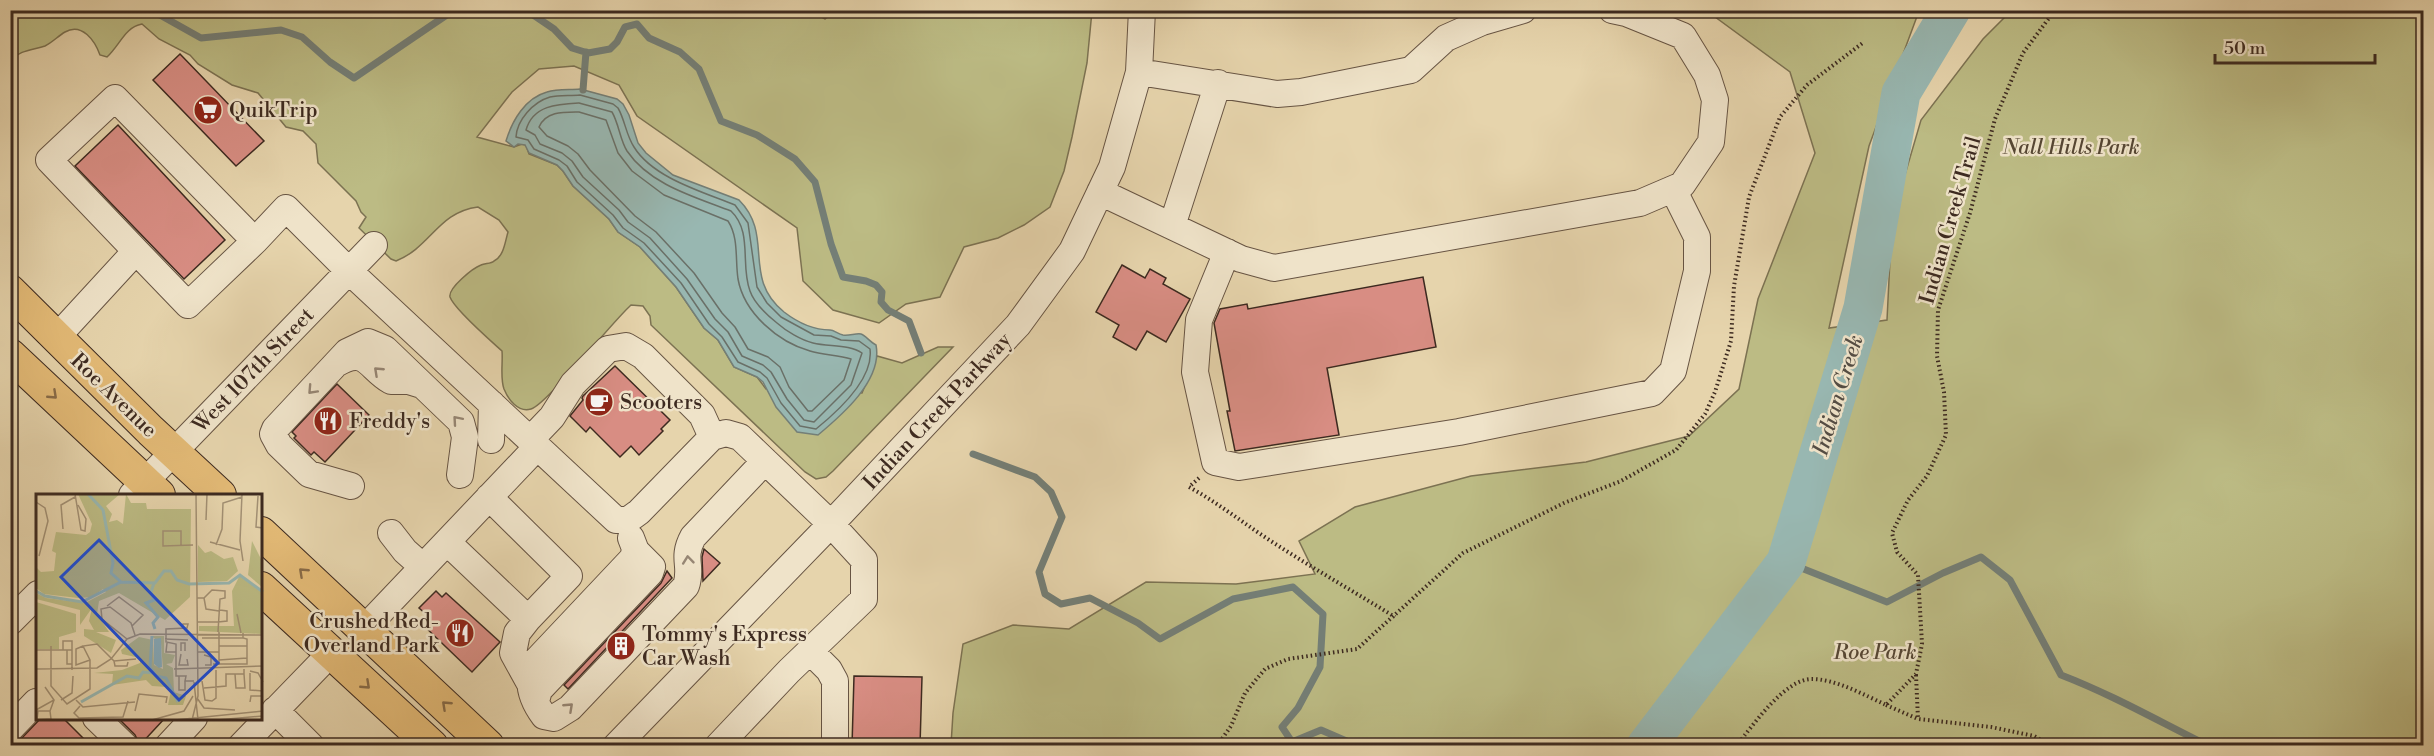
<svg xmlns="http://www.w3.org/2000/svg" width="2434" height="756" font-family="'Libre Bodoni',serif">
<style>
.green{fill:#bcbb84;stroke:#7c7252;stroke-width:1.5}
.water{fill:#98b7b1;stroke:#747f77;stroke-width:1.5}
.lines{fill:none;stroke-linecap:round;stroke-linejoin:round}
.shore{stroke:#6a7068;stroke-width:1.5}
.stream{stroke:#747f77;stroke-width:7}
.river{stroke:#98b7b1;stroke-width:39}
.building{fill:#d88d83;stroke:#3d2a20;stroke-width:1.5}
.minor-casing{stroke:#675443;stroke-width:28}
.major-casing{stroke:#3d2a20;stroke-width:34}
.path{stroke:#3d2a20;stroke-width:4;stroke-dasharray:1.5 3;stroke-linecap:butt}
.minor{stroke:#efe3c9;stroke-width:26}
.major{stroke:#e3ba76;stroke-width:32}
.oneway{stroke:#968674}
.oneway2{stroke:#886b47}
.labels{text-anchor:middle;stroke-width:5;stroke-linejoin:round;paint-order:stroke}
.poi-label{font-size:21px;fill:#3d2a20;stroke:#efe3c9;text-anchor:start}
.park-label{font-size:21px;font-style:italic;fill:#564734;stroke:#efe3c9}
.street-label{font-size:21px;fill:#3d2a20;stroke:#efe3c9}
.water-label{font-size:22px;font-style:italic;fill:#544d44;stroke:#efe3c9}
.inset-river{fill:none;stroke:#98b7b1;stroke-width:3}
.inset-road{fill:none;stroke:#a29074;stroke-width:1.5}
.view{fill:#1d4ed8;fill-opacity:0.15;stroke:#1d4ed8;stroke-width:3}
.inset-edge{fill:none;stroke:#3d2a20;stroke-width:3}
</style>
<rect width="100%" height="100%" fill="#e6d4ac"/>
<filter id="stains"><feTurbulence type="fractalNoise" baseFrequency=".00333" numOctaves="4"/><feColorMatrix values="0 0 0 0 .2 0 0 0 0 .09 0 0 0 0 .02 0 0 0 .5 -.17"/></filter>
<radialGradient id="worn" r=".72"><stop offset=".6" stop-color="#630" stop-opacity="0"/><stop offset="1" stop-color="#630" stop-opacity=".3"/></radialGradient>
<!-- green -->
<path class="green" d="M11,10h195l21,5 14,-5h569l15,9 11,-9 256,1 -5,52 -15,74 -8,34 -14,36 -26,18 -26,13 -34,9 -24,50 -34,7 -27,19 -46,-13 -30,-29 -6,-53 -160,-112 -18,-31 -45,-19 -35,3 -27,23 -35,45 37,10 8,-3 4,1 3,9 28,11 6,6 10,15 36,33 9,13 22,15 36,40 28,41 14,12 16,27 23,10 9,12 96,4 15,-37 25,7 36,-16h15l-120,124 -7,6 -10,2 -11,-7 -154,-147 -1,-9 -7,-10 -12,-1c-18,16 -85,100 -100,104 -13,4 -23,-10 -27,-20 -4,-11 -1,-26 -2,-38 -11,-10 -48,-42 -52,-54 -2,-9 23,-29 31,-32 4,-2 10,-1 13,-4 10,-5 11,-19 14,-29l-9,-12 -21,-13c-40,5 -47,40 -82,54l-5,-2 -32,-31 7,-11 -5,-5 -5,-11 -38,-38 -2,-19 -13,-13 -17,-4 -28,-34 -26,-8 -34,-21 -8,-9 -31,-16 -17,-15c-17,3 -22,21 -35,33l-7,-2c-5,-14 -18,-33 -35,-23 -7,4 -12,10 -20,14 -12,4 -25,4 -34,14z
M1839,10l80,1 -50,135 -40,182 58,-8 5,-101 29,-99 62,-81 28,-28h412v734l-311,1 -6,-3 2,2h-1157l2,-32 10,-69 50,-19 56,4 77,-47 90,2 79,-10 -16,-33 56,-34 116,-31 115,-14 103,-26 50,-47 19,-90 57,-146 -25,-81 -83,-61h98l7,5z"/>
<!-- water -->
<path class="water" d="M580,89l37,10 6,5 6,11 9,28 8,10 27,22 66,25c36,36 2,77 45,112 13,10 30,18 46,18 4,0 8,4 13,5 6,1 13,-2 18,-1 4,1 9,8 15,11 7,35 -34,70 -58,90l-21,-3 -21,-25 -13,-25 -6,-5 -23,-10 -16,-27 -14,-12 -28,-41 -36,-40 -22,-15 -9,-13 -36,-33 -10,-15 -6,-6 -28,-12 -4,-8 -7,-1 -4,3 -8,-6c6,-20 19,-43 41,-49 10,-3 23,-2 33,-3z"/>
<g class="lines">
<!-- shore -->
<path class="shore" d="M580,95l33,9 5,4c7,12 8,27 16,39 19,31 69,45 101,58l13,18 9,64 10,16 14,14 33,18 17,1 10,4 18,1 11,8c4,30 -33,63 -54,80l-16,-3 -19,-23 -14,-25 -7,-6 -22,-10 -16,-25 -13,-13 -28,-41 -37,-40 -21,-15 -10,-13 -36,-33 -10,-16 -8,-6 -25,-11 -6,-9 -12,-3c1,-17 17,-35 34,-40 9,-2 20,-1 30,-2z
M579,103l33,9c7,12 8,28 15,39 23,34 68,46 104,60 22,21 9,54 19,80 4,12 17,24 27,32 9,8 24,17 36,20 16,4 36,1 49,10l-11,32 -37,37 -10,-2 -17,-21 -16,-27 -8,-7 -21,-9 -14,-24 -13,-13 -28,-40 -37,-41 -22,-16 -9,-12 -36,-33 -11,-16 -10,-8 -22,-9 -5,-9 -9,-5c7,-25 32,-26 53,-27z
M579,112l27,8 12,33 14,18 32,24 64,26c11,17 7,38 10,58 6,34 40,63 72,72 13,4 28,4 41,8l-7,21 -32,31h-4l-19,-24 -9,-20 -12,-10 -20,-8 -13,-22 -13,-14 -28,-40 -38,-41 -21,-16 -45,-46 -12,-16 -10,-8 -21,-10 -8,-9c7,-16 25,-15 40,-15z"/>
<!-- stream -->
<path class="stream" d="M151,10l50,28 80,-8 21,7 28,25 24,16 100,-68
M526,10l28,19 18,19 16,5 22,-4 7,-7 8,-15 12,-3 12,14 31,14 19,17 22,52 36,14 38,24 20,23 16,62 12,33 23,4 10,4 6,7 -1,10 7,8 21,11 12,32
M583,90l3,-38
M973,454l62,23 16,15 11,25 -23,55 6,22 16,10 29,-6 48,25 22,16 73,-40 60,-12 30,27 -3,53 -22,41 -16,19 10,15 29,-12 37,16
M1786,562l101,40 56,-29 38,-16 29,23 51,95c52,20 99,47 148,71"/>
<!-- river -->
<path class="river" d="M1646,746l140,-184 77,-254 38,-215 50,-83"/>
</g>
<!-- building -->
<path class="building" d="M180,54l84,87 -28,25 -83,-86z
M118,125l107,115 -41,39 -109,-113z
M1122,265l23,13 5,-9 16,9 -3,6 27,15 -24,43 -19,-11 -11,19 -23,-13 6,-12 -23,-13z
M1423,277l13,70 -109,21 12,67 -104,16 -8,-40h3l-16,-88 6,-14 27,-5 1,5z
M615,366l55,54 -9,9 2,2 -24,24 -8,-9 -11,11 -30,-30 -4,5 -16,-16 13,-16 -1,-2 1,-2z
M337,384l32,31 -44,47 -11,-10 -3,3 -17,-17 2,-2 -4,-4z
M704,549l16,14 -17,18 -1,-24z
M667,571l5,7 -104,111 -4,-4 97,-102z
M436,591l6,6 4,-4 54,49 -28,30 -51,-49 7,-7 -9,-8z
M854,676l68,1 -2,69h-68z
M41,718h22l28,28h-81l11,-7z
M118,718h47l-25,27 -5,-10z"/>
<g class="lines">
<!-- minor casing -->
<g class="minor-casing">
<path id="minor" d="M1139,72l138,22 24,-2 110,-22 35,-32 36,-16 41,-12
M1100,192l141,67 33,9 366,-65 42,-18 29,-43 4,-42 -8,-25 -24,-39 -57,-23 -14,-3
M1172,226l46,-143
M255,241l31,-33 63,63 267,249h12l11,-8 73,-75 14,-4 14,4 91,87 33,36v39l-75,72 -71,75
M1227,252l-28,68 -4,52 20,90 24,5 220,-35 193,-39 21,-22 24,-100v-34l-24,-48
M56,338l80,-87 52,54 67,-64 -140,-143 -66,62 87,91
M336,364c31,-18 31,3 55,17h18l13,4
M491,440l1,-36
M530,440l22,-23 21,-33 35,-35 18,-3 17,10 59,59 10,22
M351,486l-42,-12 -30,-29 -6,-11 2,-5 72,-77 21,-10 17,7 76,73 4,15 -5,38
M132,495l242,-250
M391,533l14,18 18,16
M447,542l81,77 41,-43 -80,-79
M635,550l-2,8 -99,105c-8,19 -2,37 10,53l10,2 16,-10 116,-122c7,-20 -5,-27 7,-49l72,-76
M528,619l-11,14 -4,20 16,29
M10,622l28,-28
M364,629l173,-182
M810,651l19,19 6,11v65
M536,701l3,-11 111,-117 2,-6 -16,-16 -5,-13
M275,710l36,36
M96,718l29,28
M10,729l26,-27
M168,746l26,-28
M241,746l90,-93
M616,746l215,-222 187,-199 54,-74 40,-84 27,-95 3,-62"/>
</g>
<!-- major casing -->
<g class="major-casing">
<path id="major" d="M10,291l141,140 69,64
M10,355l149,140
M261,533l227,213
M261,588l171,158"/>
</g>
<!-- path -->
<path class="path" d="M1199,478l-10,9c31,17 58,39 88,58 39,25 79,48 118,72
M1916,675l2,44
M1886,705l32,14 73,8 43,9 18,10
M1217,746l14,-20 14,-33 20,-24 23,-10 69,-10 106,-96 101,-50 57,-22 55,-31 29,-36 10,-22 16,-51 3,-55 15,-89 31,-80 27,-32 57,-43
M1736,746c17,-20 48,-67 76,-67 23,0 53,16 74,26l30,-31 6,-30 -4,-69 -21,-23 -5,-19 16,-33 19,-24 19,-41 -2,-43 -7,-36 1,-46 32,-97 25,-94 28,-66 32,-43"/>
<!-- minor -->
<use href="#minor" class="minor"/>
<!-- major -->
<use href="#major" class="major"/>
</g>
<!-- one-way arrows -->
<defs><path id="oneway-chevron" d="M-2-3.5L2.5 0L-2 3.5" fill="none" stroke-width="1.6" stroke-linecap="round" stroke-linejoin="round" transform="scale(1.5)"/></defs>
<g class="oneway">
<use href="#oneway-chevron" transform="translate(378 371) rotate(-137)"/>
<use href="#oneway-chevron" transform="translate(312 390) rotate(133)"/>
<use href="#oneway-chevron" transform="translate(457 420) rotate(-131)"/>
<use href="#oneway-chevron" transform="translate(688 560) rotate(-96)"/>
<use href="#oneway-chevron" transform="translate(569 707) rotate(-43)"/>
</g>
<g class="oneway2">
<use href="#oneway-chevron" transform="translate(53 395) rotate(43)"/>
<use href="#oneway-chevron" transform="translate(303 572) rotate(-137)"/>
<use href="#oneway-chevron" transform="translate(366 685) rotate(43)"/>
<use href="#oneway-chevron" transform="translate(446 705) rotate(-137)"/>
</g>
<!-- icons -->
<defs>
<g id="supermarket-disc" transform="scale(1.5)"><circle r="9.5" fill="#8f2418" stroke="#efe3c9"/><path d="M-6-5.5h2.5l.6 2H6L4.5 2H-2.5L-4.4-4H-6ZM-1.5 3.2a1.3 1.3 0 1 0 .1 0ZM3 3.2a1.3 1.3 0 1 0 .1 0Z" fill="#fff"/></g>
<g id="cafe-disc" transform="scale(1.5)"><circle r="9.5" fill="#8f2418" stroke="#efe3c9"/><path d="M-5.5-4.5H6V0H3Q3 3.5 0 3.5H-2.5Q-5.5 3.5-5.5 0ZM3-3.2v2h1.7v-2ZM-6 4.5H4V6H-6Z" fill="#fff"/></g>
<g id="restaurant-disc" transform="scale(1.5)"><circle r="9.5" fill="#8f2418" stroke="#efe3c9"/><path d="M-5-6h1v4h1v-4h1v4h1v-4h1v5L-1.5 .5V6h-2V.5L-5-1ZM5-6V6H3V1.5H1.5Q1.5-4 5-6Z" fill="#fff"/></g>
<g id="building-disc" transform="scale(1.5)"><circle r="9.5" fill="#8f2418" stroke="#efe3c9"/><path d="M-4-6H4V6H1V3H-1V6H-4ZM-2.5-4.3h1.7v1.8h-1.7ZM.8-4.3h1.7v1.8H.8ZM-2.5-1h1.7V.8h-1.7ZM.8-1h1.7V.8H.8Z" fill="#fff"/></g>
</defs>
<g fill-rule="evenodd">
<use href="#supermarket-disc" x="208" y="110"/>
<use href="#cafe-disc" x="599" y="402"/>
<use href="#restaurant-disc" x="328" y="421"/>
<use href="#restaurant-disc" x="460" y="633"/>
<use href="#building-disc" x="621" y="646"/>
</g>
<g class="labels">
<!-- poi labels -->
<g class="poi-label">
<text x="229" y="117">QuikTrip</text>
<text x="620" y="409">Scooters</text>
<text x="349" y="428">Freddy's</text>
<text x="439" y="628" text-anchor="end">Crushed Red-<tspan x="439" dy="24">Overland Park</tspan></text>
<text x="642" y="641">Tommy's Express<tspan x="642" dy="24">Car Wash</tspan></text>
</g>
<!-- park labels -->
<g class="park-label">
<text x="2071" y="154">Nall Hills Park</text>
<text x="1875" y="659">Roe Park</text>
</g>
<!-- street labels -->
<g class="street-label">
<text transform="translate(1950 220) rotate(-74)" y="7">Indian Creek Trail</text>
<text transform="translate(253 370) rotate(-46)" y="7">West 107th Street</text>
<text transform="translate(114 395) rotate(44)" y="7">Roe Avenue</text>
<text transform="translate(937 411) rotate(-47)" y="7">Indian Creek Parkway</text>
</g>
<!-- water labels -->
<g class="water-label">
<text transform="translate(1837 395) rotate(-73)" y="8">Indian Creek</text>
</g>
</g>
<!-- overview -->
<g transform="translate(36 494)">
<rect width="226" height="226" fill="#e6d4ac"/>
<path d="M42,0h42l-14,12 6,8 -3,8 8,-2 6,4 3,-30 5,9h15l1,6h44l-1,88 -25,23 -46,-27 -20,8 -2,13 12,18h-13l20,8 -5,13 -27,-17v-7l10,1 -5,-9 3,-13 -12,17v-15l-44,-11v-6l10,5 39,5 21,-11 -3,-3 -11,8 -14,1 -34,-4 -8,-6v-21l5,5 13,-1 2,-18 -4,-2 4,-19 30,3 4,-3 2,-8zM216,47l10,20v26l-14,-12zM162,51l7,8 6,-2 13,8 9,-2 5,14 -11,10 -29,1zM204,81l22,17v42l-63,-3v-5h35l-2,-35zM0,108l40,12v18l-17,5v12h-23zM115,142h13v17l11,2 -3,8 -6,1 7,4 1,24 12,4 -3,9h-15l3,-14 -4,-4 -15,-1 -6,-6 -34,5 1,-11 -19,-1 28,-3 18,-7v-5l-18,-4 -1,-4 18,-13 14,3 1,25 9,4 -2,-26z" fill="#bcbb84"/>
<path d="M125,144l1,29 -3,1 -5,-4v-25z" fill="#98b7b1"/>
<path class="inset-river" d="M52,0l15,16 10,53 -2,10 10,9M118,89l-3,9 3,8 -8,3 12,14 -5,6 2,6M0,97l9,5 37,6 39,-20 34,1 9,-12h7l6,9 12,4 40,-1 11,-8 23,17M116,142l-2,31 6,9 10,2 12,24M45,208l46,-26 12,2 4,-6 11,1"/>
<path class="inset-road" d="M39,0l6,36 4,1 1,-12 -8,-14M206,0l-2,47 3,20M222,2l-2,31 7,1M0,8l9,6 3,13 -9,35M170,26l1,-26M27,35l-2,-24 14,-8M174,48l30,8M145,51v-14h-18v15l30,-1M180,51l6,-16 1,-26 19,-6M161,104h7l8,-8 13,1v7l-5,1 -2,33M168,104l2,11 13,2M71,112l12,-9 24,18 -11,11M201,120l4,19M161,128h21M182,128l9,-1v-10l-7,-1M183,138v33M166,144h41M91,145l-25,-20 -1,-10 9,-2 21,16 4,12M129,145l23,1M131,149l-1,9h10M15,152v40l16,18 23,-15v-29l-7,-14 14,-2 17,17 22,-2M47,152l-7,3v16l14,-5M183,152h28M0,156h36M27,156v-9h9v29M31,156v14h5M145,157v-8h4v8M161,158h22M145,160l-2,11h9l-1,-6M168,161l7,2v8h-6M183,166l28,-2M78,167l1,5h12l1,-4M177,170h34v-25l-4,-1v-5M0,175l61,-1 14,-9 16,-20 13,-5 123,1M138,175l89,-3M214,177l8,2 5,9M214,179v17l13,1M199,180l1,14h9l-1,-14M143,182h-3v-32l-10,-2v-13l21,-1 1,-4h-5l-1,3M149,187v9h-6v-14h7l-1,5h9M166,187l3,19 7,1 4,-3v-11l10,-1v-12h18v-5M158,188l4,38M168,194l12,-1v-17M161,204l7,10 31,2M25,206l11,-7 1,-17M40,206l7,7 52,-5M214,208l1,-6h12M44,212l-6,7 5,5 44,-1 5,-16M0,216l18,-10 -9,-13M99,217l4,-17 28,3 -1,6M0,226l15,-1 -1,-8M1,226l1,-9h12l4,-11M116,226l32,-9 9,-15M139,226l88,-9M156,226l6,-24 -2,-202M181,226l46,-4"/>
<path class="view" d="M63,46l119,123 -39,37 -118,-123z"/>
<rect width="226" height="226" class="inset-edge"/>
</g>
<!-- margin -->
<rect width="2434" height="756" fill="none" stroke="#e6d4ac" stroke-width="36"/>
<rect x="12" y="12" width="2410" height="732" fill="none" stroke="#3d2a20" stroke-width="3"/>
<rect x="18" y="18" width="2398" height="720" fill="none" stroke="#3d2a20" stroke-width="1.5"/>
<!-- scale -->
<path d="M2215 54v9h160v-9" fill="none" stroke="#3d2a20" stroke-width="3"/>
<text x="2224" y="54" font-size="18" fill="#3d2a20" stroke="#efe3c9" stroke-width="4.5" paint-order="stroke">50 m</text>
<rect width="100%" height="100%" filter="url(#stains)"/>
<rect width="100%" height="100%" fill="url(#worn)"/>
</svg>
